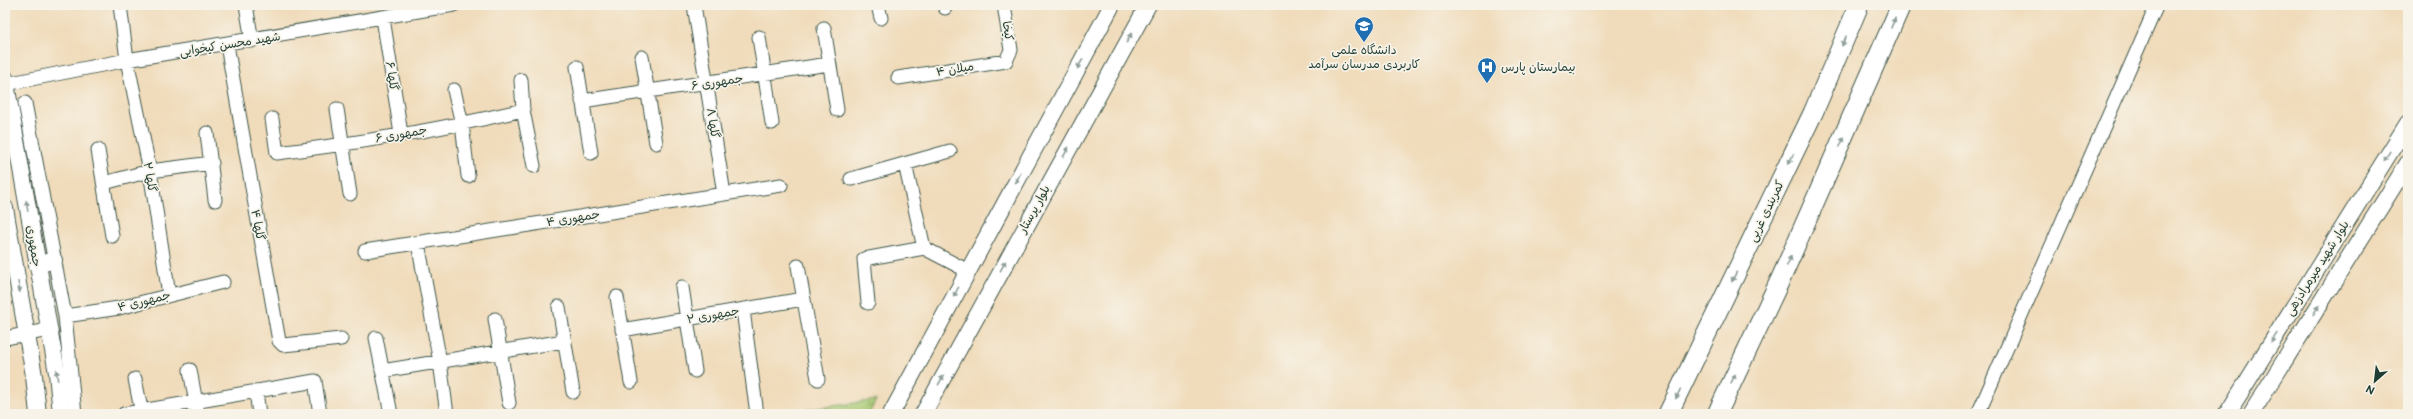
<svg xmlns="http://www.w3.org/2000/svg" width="2413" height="419" font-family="'Balsamiq Sans','Playpen Sans Arabic',sans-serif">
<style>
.park{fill:url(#park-tufts);stroke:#648353}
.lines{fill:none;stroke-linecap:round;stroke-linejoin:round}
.minor-casing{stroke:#3e5548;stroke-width:15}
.major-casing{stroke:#3e5548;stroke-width:18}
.highway-casing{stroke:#3e5548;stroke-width:21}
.minor{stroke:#fff;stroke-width:13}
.major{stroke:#fff;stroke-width:16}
.highway{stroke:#fff;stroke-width:19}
.oneway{fill:#8f9e9a}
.labels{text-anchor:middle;stroke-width:3.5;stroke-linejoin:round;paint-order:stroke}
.street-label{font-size:12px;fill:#1f3d34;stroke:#f7f3e8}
.poi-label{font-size:12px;fill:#1f3d34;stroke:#f7f3e8}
</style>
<defs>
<pattern id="park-tufts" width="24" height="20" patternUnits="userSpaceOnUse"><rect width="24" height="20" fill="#a8c972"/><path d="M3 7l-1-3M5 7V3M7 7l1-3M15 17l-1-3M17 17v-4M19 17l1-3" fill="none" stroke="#88a45e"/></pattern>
</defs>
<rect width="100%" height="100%" fill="#f7f3e8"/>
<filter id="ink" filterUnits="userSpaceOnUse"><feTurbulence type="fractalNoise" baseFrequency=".025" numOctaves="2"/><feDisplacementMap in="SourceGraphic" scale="8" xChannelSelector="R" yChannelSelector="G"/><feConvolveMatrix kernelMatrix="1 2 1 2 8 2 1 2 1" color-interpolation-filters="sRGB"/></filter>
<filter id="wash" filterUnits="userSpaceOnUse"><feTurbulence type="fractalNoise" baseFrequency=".012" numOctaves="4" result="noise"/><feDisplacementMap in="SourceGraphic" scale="16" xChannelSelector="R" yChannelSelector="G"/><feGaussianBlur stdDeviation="0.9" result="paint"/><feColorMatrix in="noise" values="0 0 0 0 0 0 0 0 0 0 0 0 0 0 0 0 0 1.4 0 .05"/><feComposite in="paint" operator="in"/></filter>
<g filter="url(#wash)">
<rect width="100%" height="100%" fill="#f0dbba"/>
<!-- park -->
<path class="park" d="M876,400l-7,14h-95z"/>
</g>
<g filter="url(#ink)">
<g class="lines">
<!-- minor casing -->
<g class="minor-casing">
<path id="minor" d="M120,5l7,55 23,111 19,124
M246,5l6,36
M694,5l30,189
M878,5l3,13
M945,5v3
M383,18l18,116
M824,28l13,82
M759,37l13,86
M227,45l52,296 4,4 58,-6
M642,57l14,86
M577,67l14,86
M898,78l108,-17 5,-11 -7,-45
M521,80l2,30 11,56
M6,84l121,-24 327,-55
M454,90l8,34 6,52
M582,101l247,-37
M25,103l40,213 10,98
M337,109l13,85
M272,119l5,34c83,-10 165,-24 246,-43
M207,133l8,67
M98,150l14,86
M851,179l99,-28
M104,183l46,-12 62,-8
M418,243l22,119 7,52
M924,248l44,23
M365,251l416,-66
M798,266l20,113
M682,287l13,84
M617,297l14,85
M868,303l-4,-44 60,-11 -19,-84
M559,307l14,85
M743,310l14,104
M65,316l54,-8 104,-26
M495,319l14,84
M622,330l181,-31
M5,338l44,-8
M376,338l15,76
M190,370l8,44
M382,371l182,-30
M135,379l7,35
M256,391l3,23
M124,414l191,-33 5,33
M1978,414l179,-409"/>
</g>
<!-- major casing -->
<g class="major-casing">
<path id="major" d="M5,78l52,295 4,41
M5,208l29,168 4,38
M37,265l17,-5
M891,414l221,-409
M923,414l225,-409
M2227,414l181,-291
M2251,414l157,-251"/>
</g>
<!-- highway casing -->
<g class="highway-casing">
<path id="highway" d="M1668,414l145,-301 46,-108
M1717,414l65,-138 119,-271"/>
</g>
<!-- minor -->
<use href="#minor" class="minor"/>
<!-- major -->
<use href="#major" class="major"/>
<!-- highway -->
<use href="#highway" class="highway"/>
</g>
<!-- one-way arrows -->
<defs><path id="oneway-solid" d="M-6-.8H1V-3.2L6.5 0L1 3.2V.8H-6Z"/></defs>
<g class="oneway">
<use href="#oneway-solid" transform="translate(1893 23) rotate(-67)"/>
<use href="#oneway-solid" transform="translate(1129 38) rotate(-61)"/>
<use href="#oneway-solid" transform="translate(1844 41) rotate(113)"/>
<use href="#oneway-solid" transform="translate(1080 64) rotate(119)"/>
<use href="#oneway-solid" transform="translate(1842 142) rotate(-66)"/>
<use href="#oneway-solid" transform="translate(1066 152) rotate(-61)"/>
<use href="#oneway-solid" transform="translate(2387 156) rotate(122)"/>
<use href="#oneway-solid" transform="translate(1791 159) rotate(116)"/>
<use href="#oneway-solid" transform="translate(1018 178) rotate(118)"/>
<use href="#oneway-solid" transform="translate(27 206) rotate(-99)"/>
<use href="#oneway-solid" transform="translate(1789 261) rotate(-66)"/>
<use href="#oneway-solid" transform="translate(1003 266) rotate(-61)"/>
<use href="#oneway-solid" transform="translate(1734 277) rotate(116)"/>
<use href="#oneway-solid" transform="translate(19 287) rotate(80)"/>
<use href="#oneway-solid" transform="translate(956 292) rotate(118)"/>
<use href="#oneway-solid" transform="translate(2316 310) rotate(-58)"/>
<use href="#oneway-solid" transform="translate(2274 338) rotate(122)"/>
<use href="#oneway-solid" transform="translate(57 375) rotate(-97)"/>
<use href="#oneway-solid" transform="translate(1733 379) rotate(-64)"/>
<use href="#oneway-solid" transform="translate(941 380) rotate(-61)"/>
<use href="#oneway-solid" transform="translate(1678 394) rotate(116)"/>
</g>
</g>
<!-- icons -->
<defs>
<g id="university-pin" transform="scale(1)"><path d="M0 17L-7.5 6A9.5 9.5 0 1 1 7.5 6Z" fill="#1f6fb2" stroke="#f7f3e8"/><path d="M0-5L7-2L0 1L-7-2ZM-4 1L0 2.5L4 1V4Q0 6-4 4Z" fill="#fff"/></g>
<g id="hospital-pin" transform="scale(1)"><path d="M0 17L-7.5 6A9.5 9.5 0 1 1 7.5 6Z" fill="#1f6fb2" stroke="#f7f3e8"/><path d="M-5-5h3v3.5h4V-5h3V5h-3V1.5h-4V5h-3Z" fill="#fff"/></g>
</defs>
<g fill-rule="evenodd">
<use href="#university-pin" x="1364" y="26"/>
<use href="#hospital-pin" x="1487" y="67"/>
</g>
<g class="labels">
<!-- street labels -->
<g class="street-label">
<text transform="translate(1008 31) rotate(81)" y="4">کیخا</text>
<text transform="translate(230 44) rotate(-9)" y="4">شهید محسن کیخوایی</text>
<text transform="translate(955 69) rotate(-9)" y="4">میلان ۴</text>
<text transform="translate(392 76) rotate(81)" y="4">گلها ۶</text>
<text transform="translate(717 82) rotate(-9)" y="4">جمهوری ۶</text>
<text transform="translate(713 123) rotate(81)" y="4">گلها ۸</text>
<text transform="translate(401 134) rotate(-10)" y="4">جمهوری ۶</text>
<text transform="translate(150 177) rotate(80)" y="4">گلها ۲</text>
<text transform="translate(1034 209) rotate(-61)" y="4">بلوار پرستار</text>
<text transform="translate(1766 211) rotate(-64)" y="4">کمربندی غربی</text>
<text transform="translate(573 218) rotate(-9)" y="4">جمهوری ۴</text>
<text transform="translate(258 225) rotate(80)" y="4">گلها ۴</text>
<text transform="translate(34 246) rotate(81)" y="4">جمهوری</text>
<text transform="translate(2317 268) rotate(-58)" y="4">بلوار شهید میرمرادزهی</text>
<text transform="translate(144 301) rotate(-14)" y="4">جمهوری ۴</text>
<text transform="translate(713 315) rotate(-10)" y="4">جمهوری ۲</text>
</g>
<!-- poi labels -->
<g class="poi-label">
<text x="1364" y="54">دانشگاه علمی<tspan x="1364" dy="14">کاربردی مدرسان سرآمد</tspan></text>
<text x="1501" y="71" text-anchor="start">بیمارستان پارس</text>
</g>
</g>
<!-- margin -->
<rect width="2413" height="419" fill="none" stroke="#f7f3e8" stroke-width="20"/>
<!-- north arrow -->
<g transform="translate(2375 381) rotate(208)" stroke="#f7f3e8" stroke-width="3" paint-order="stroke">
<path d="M0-3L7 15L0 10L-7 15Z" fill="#1f3d34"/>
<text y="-6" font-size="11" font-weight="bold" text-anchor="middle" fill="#1f3d34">N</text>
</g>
</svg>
